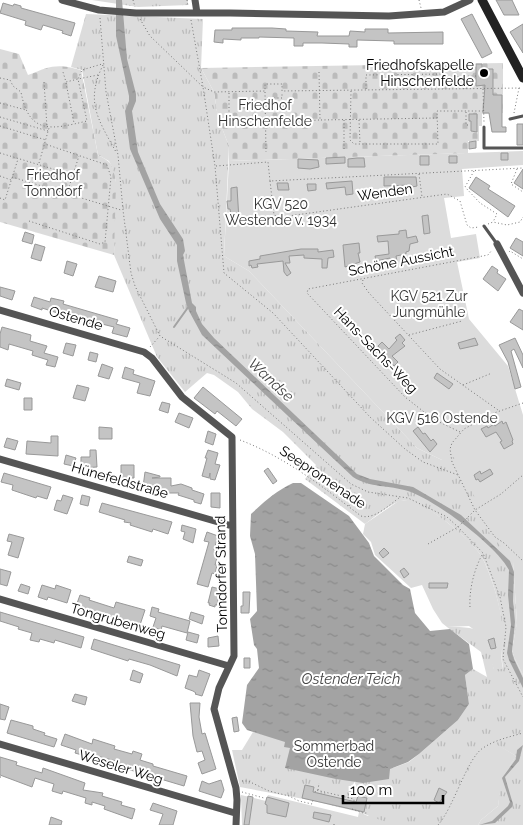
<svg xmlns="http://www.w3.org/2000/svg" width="523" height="825" font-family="Raleway,sans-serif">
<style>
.green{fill:#dcdcdc}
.cemetery{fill:url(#cemetery-stones)}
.park{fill:url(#park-tufts)}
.water{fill:url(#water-ripples)}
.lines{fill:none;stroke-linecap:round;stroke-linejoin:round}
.stream{stroke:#a3a3a3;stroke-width:2}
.building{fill:#c4c4c4;stroke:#999}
.path{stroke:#777;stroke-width:1;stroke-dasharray:1 2.5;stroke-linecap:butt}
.lane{stroke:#555;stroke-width:3}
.street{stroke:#555;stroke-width:7}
.secondary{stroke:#222;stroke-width:9}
.poi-dot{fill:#000;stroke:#fff;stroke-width:2}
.labels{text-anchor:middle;stroke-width:4;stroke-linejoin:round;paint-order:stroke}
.poi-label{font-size:14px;fill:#000;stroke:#fff;text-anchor:end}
.park-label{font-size:14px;fill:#333;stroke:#fff}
.street-label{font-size:14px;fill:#000;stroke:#fff}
.water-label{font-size:15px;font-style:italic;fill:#444;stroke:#fff}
</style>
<defs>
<pattern id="cemetery-stones" width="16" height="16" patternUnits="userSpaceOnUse" patternTransform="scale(1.25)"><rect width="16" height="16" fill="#dcdcdc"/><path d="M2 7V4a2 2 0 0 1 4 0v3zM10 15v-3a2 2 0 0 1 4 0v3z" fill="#bbb"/></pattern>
<pattern id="park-tufts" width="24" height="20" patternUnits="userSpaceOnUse" patternTransform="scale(1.25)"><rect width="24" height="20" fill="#dcdcdc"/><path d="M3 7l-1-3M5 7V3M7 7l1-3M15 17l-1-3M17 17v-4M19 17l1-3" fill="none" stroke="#bbb"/></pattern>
<pattern id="water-ripples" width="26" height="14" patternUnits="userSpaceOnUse" patternTransform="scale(1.25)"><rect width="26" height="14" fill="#a3a3a3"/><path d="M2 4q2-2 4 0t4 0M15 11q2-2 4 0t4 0" fill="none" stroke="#8b8b8b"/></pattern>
</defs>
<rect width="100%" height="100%" fill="#fff"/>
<!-- green -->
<path class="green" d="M523,151v14l-61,4 2,27 -20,2 7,40 25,-4 4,24 -23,4 12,57 39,47 15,49v260l-9,-18 -2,-7 5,-28 -4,-60 -40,-48 7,-4 -38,-50 -25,-12 -168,-177 -25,-15 5,-95z
M400,500c4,1 8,0 12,1 19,6 65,42 72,60 9,20 16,44 19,66 2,14 -4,25 0,42l-9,1 -10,-33 -15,-11 -22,1 -5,-4 -9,-14 -11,-24 -11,3 -36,-33 -4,-13 -8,-8 2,-10z
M458,720l58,36 -14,22 -4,28 -17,14 -3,5h-236l-1,-30 25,6 2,-6 90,22 1,-5 9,4z"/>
<!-- cemetery -->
<path class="cemetery" d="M0,49l19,5 9,21c22,-9 29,-12 53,-5l17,85c7,4 12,6 15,13 7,15 2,68 1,87l-114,-33z
M503,63v50l-21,1v12h-3v15h-11v12l-239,8v-15l-11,-28 -4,-26 -13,-24z"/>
<!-- park -->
<path class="park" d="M92,0h96v5l-50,2z
M86,14l117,5 -2,49 13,24 4,26 11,28 -5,110 25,15 168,177 25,12 12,-3 27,52 -7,5 39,47 4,62 -5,27 2,7 9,18v150h-45l3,-5 17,-14 3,-28 15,-22 -22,-13 -12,7 -8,10 -34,65h-46l-35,-13 -50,-12 -69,-13 -8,-37h10l11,-18 140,36 16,-6 10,-8 39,-34 11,-16 -4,-29 8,-6 14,8 -6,-25 -34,-25c41,-1 38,6 47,42h9c-3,-19 2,-38 -3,-57 -3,-17 -9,-36 -16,-51 -7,-18 -65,-66 -84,-60 -9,3 -27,17 -35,23l-60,-45 11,-14 -33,-33 -31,-23 -14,-17 -24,-17 -7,-2 -22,19 -28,-35 -43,-102 2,-74 -3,-12 -4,-8 -11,-6 -16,-85 -11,-3z"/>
<!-- water -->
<path class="water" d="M116,0h6l5,59 9,35v7l-4,10 6,41 22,52 23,35 2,12 -2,4 9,48 4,4v4l6,13 12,14 143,136 13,5 43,8 48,28 49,46 4,11 -1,29 2,21 -3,29 1,6 10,21v10l-14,-28 -2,-7 4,-28 -3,-30 1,-25c-13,-25 -74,-70 -101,-79 -19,-6 -38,-3 -55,-14l-151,-142 -13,-24 -3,-8 -9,-42v-16l-17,-26 -30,-70 -5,-38 4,-10v-5l-13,-60z
M293,483h8l48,33 20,27 5,13 29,29 7,4 5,24 15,18 20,-2 19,15 4,25 -8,6 4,29 -11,16 -39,34 -11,8 -18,7 -1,10 -26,4 -27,-4 -51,-11 5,-20 -6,-1 1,-5 -38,-12 -5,-7 5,-38 12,-17 -2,-19 -3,-4 -4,-26 7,-8 -2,-57 -5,-18 1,-22c14,-13 25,-23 42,-31z
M523,745l-4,16 -14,16 8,27 -1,3 -17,16 -16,2 13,-4 16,-15 2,-4 -8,-24 14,-19 1,-9z"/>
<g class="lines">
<!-- stream -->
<path class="stream" d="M174,327l15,-21"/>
</g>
<!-- building -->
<path class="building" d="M496,0h16l7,15h-15z
M3,3l10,3 1,-2 7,2v2l54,15 -4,13 -9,-3 1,-2 -20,-6 -2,5 -16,-5 1,-4 -26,-8z
M472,14l20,39 -10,5 -21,-39z
M523,24v29l-13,-21z
M232,28h40l14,1v2l32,1 -1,4h32l1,-5 15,1v-3h23v4l55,-1v12h-49v-3l-37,-1v7h-8v-3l-27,-1h-19v3h-9v-8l-35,-1v1h-18v2l-18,-1v4l-9,-1 1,-12h17z
M476,64h6v5h11v26h9v32h4v5h-14l-3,-19h-6l2,-28 -9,1z
M469,114h8v18l-6,-1v-10h-2z
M517,124h6v21h-6z
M476,141v7l-7,1v-7z
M501,153h7v7h-7z
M420,156h9v9h-9z
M449,156h8v7h-8z
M345,157v6l-19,1v-6z
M357,158h7l1,9h-17v-8z
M298,159l20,1 1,7 -9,2 -12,-1z
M523,169v20l-9,-6z
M384,177h32l1,9 -5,1v-2l-28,1z
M476,177l14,9 -2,3 27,17 -7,11 -39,-29z
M352,181l1,13 -7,1 -1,-8 -18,2 -1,-6z
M277,183h11l1,7h-11z
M307,184h9v6l-8,1z
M237,187l2,33 -7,1 -2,-12h-2l-1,-8h4v-13z
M428,215l2,18 -6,1 -2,-18z
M406,230l1,8 9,-2 2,6 -8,2 -1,7 -3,1v2l-10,2 1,5 -6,1 -1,-4 -14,3 -1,-5 14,-2 -1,-13 -10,1 -1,-6 22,-2v-3z
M25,232l9,3 -2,9 -10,-3z
M516,238l7,4v14l-13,-8z
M359,243l1,10h-2l2,9 -15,5 -2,-22z
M35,244l10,3 -4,14 -10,-3z
M301,249h17v3l15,-2 1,7 -6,1 -1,10h-5v-9l-18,-1v-3l-15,1 1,7h-5l6,10 -4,3 -3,-4 -1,-11 -26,3 1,3 -6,1 -1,-3 -2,1v-5l11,-2v-3z
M67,261l10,3 -4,12 -9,-3z
M492,266l6,4 -1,3 9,6 -8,12 -15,-12z
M99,276l17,5 -3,11 -18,-5z
M0,287l15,4 -3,9 -12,-4z
M34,297l16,5 1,-4 13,3 -1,3 55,16 -2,4 14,4 -3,9 -15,-4 2,-6 -12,-3 -1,3 -59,-19v2l-11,-4z
M519,309l4,2v19l-13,-8z
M2,327l29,8 -1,6 17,5 -3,7 14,4 -3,10 -9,-2 2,-5 -16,-5 1,-4 -24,-7 -1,6 -8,-3v-13z
M400,334l5,6 -3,3 3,3 -13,10 6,6 -4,4 -16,-20 4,-4 7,7 8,-9 -2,-2z
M475,338l3,7 -18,4 -2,-6z
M515,338l8,17v13l-9,-19 -3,2 10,36 -6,2 -7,-27 -9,-17z
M66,343l10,2 -3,11 -10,-3z
M90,352l8,2 -2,8 -8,-2z
M102,364l11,4 -4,11 -11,-3z
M125,367l9,3 -1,4 22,7 -5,15 -13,-3 3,-10 -18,-5z
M437,373l16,11 -4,5 -15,-11z
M7,379l14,4 -2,7 -14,-4z
M77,385l12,3 -4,13 -12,-3z
M203,387l39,32 -6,7 -19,-15 -2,3 -21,-16z
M24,398h8v12h-8z
M162,402l8,2 -2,9 -9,-3z
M179,413l14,5 -4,10 -14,-6z
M502,421l1,3 3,-2 7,18 -1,1 1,3 -9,5 -4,-7 2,-1 -6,-9 -10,5 -5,-8 6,-3 1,2 6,-4 1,2z
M99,427l13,1v11h-13z
M418,427l5,7 2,-1 6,8 2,-2 4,5 -7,8 -17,-21z
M208,431l8,3 -3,11 -8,-3z
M51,436h7v20l-32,-2 1,-13 24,2z
M7,438l11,3 -3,9 -11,-3z
M90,450h6l1,17 -16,1v-11h9z
M208,450l10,3 -3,11 5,1 -5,15 -5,-1v-6l-1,5 -7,-2 5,-18h-2z
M66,455l10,3 -3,8 -9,-2z
M121,465h13v13h-13z
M268,468l9,13 -4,3 -9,-13z
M490,469l3,5 -13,8 -2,-3 -2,1 -2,-5 6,-4 1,3z
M145,472l15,4v1l-8,1h19v8l10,-2 11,4v2l12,4 -3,10 -7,-2v-2l-16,-5 1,-2h-19l-17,-6z
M4,473l47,14 -4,12 -10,-3 -1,2 -24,-8 1,-5 -12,-3z
M211,493h9v15l-9,-1z
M63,495l10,3 -6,16 -13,-4 3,-10 4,1z
M82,495l8,2 -2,9 -8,-2z
M102,503l70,19 -4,12 -15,-5 -1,3 -22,-7 1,-2 -7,-1 1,-2 -26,-8z
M182,525l14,4 -3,14 -10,-4 2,-7 -4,-1z
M207,532l11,4 -4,14 5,1 -4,14h2l-2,9 -3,-1 -4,14 -11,-3 12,-42 -5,-1z
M9,534l15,4 -6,20 -10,-3 4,-13 -5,-1z
M384,548l5,5 -6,5 -4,-5z
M129,556l14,4 -2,6 -14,-4z
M404,568l5,6 -5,4 -4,-7z
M0,569l11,3 -4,14 -7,-2z
M429,583h19l-1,5h-18z
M21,584l9,3 -2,7 -10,-3z
M42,585l13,4 1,-4 15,5 -4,13 -19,-6 -1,3 -9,-3z
M212,587l8,2 -3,16h-2v2l-6,-2 1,-2h-2z
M243,592h7l-1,21h-8v-7h2z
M80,595l10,3 -1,2 25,8 2,-6 29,8 -5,15 -34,-10 -1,2 -30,-8z
M152,607l7,2 -1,3 32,9 -3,12 -25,-7 -1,4 -8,-3 3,-9 -6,-2z
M0,612l84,25 -3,11 -26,-8 -1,3 -14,-4 -1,3 -9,-2 2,-7 -14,-4 1,-2 -19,-6z
M191,612l13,4 -2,8 -13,-5z
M188,632l11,3 -2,8 -11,-3z
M218,636l1,10 -11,1v-9z
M494,638l2,10 -5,1 -3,-9z
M94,639l86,26 -3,11 -27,-11 -21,-6 -1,2 -37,-12z
M244,658h6v10h-6z
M133,670l10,4 -3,9 -10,-3z
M199,670l11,4 -8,22 -7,-2 1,-1 -3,-2 -8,-3 4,-13 8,2z
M75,694l12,3 -2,8 -13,-4z
M190,703h10l-1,14 3,17 3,-1 11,36 -14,5 -4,-11 7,-3 -3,-9 -5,1 -4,-16z
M0,704l9,3 -4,13 -5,-1z
M237,717l2,14 -5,1 -2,-14z
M11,720l22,6v3l12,4 -1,2 13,4 -3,8 -47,-14z
M65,734l27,10 1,-5 22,7 -1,3 18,5 1,-3 9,3 -2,6 13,4v2l34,10 -3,10 -57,-17 1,-3 -13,-3 1,-2 -19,-5 -1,3 -21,-6 1,-3 -15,-5z
M0,757l17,5 -1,3 26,8 1,-5 42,15 -2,7 20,3 -1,3 20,6 -1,3 14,4 -3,10 -28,-10 1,-3 -13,-4v3l-7,-2 1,-5 -23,-7 -1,3 -10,-3 2,-7 -19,-6 -3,9 -32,-12z
M221,780l3,10 -3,8 -22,-7 3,-10 7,3z
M305,785l9,2 -1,5 43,10 2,-6 9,2 -3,14 -62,-14z
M439,788l8,4 -8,11 -5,-3z
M248,796l5,1 -4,28h-5z
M267,797l22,6 -3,14 -19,-4v-8l-2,-1z
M153,803l24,8 -4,14h-14l4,-11 -13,-4z
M314,812l17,3 -2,7 -16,-4z
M51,817l11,4 -1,4h-12z"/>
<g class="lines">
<!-- path -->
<path class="path" d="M133,0l2,7
M187,0l1,6
M419,0l2,8
M100,18l6,74 12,63 5,55 8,63 4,13 25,50 76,47 115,101 17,8 40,6 39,19 11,10 25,26 17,44 6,30 -3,32 20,38
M140,19l10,17 53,51 12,79 9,107 49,40 97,104 35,32 18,13 35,13
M191,20l12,67 11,5 51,-1v-7h17v7l239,-3
M103,65c-18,37 -5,54 13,87
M319,72l1,48 117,-2
M98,75l-20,4 4,-9 20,-6
M447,77l29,-1
M0,78l10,2 3,6 8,6c8,44 32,37 66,29l-9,-42 -12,3 -3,-10
M44,82l3,45
M66,83l8,40
M366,89v-14l79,-1v15
M483,89l1,34
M351,91l-1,49 4,4h84l-1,-33h46
M265,92l1,60
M229,93v22
M267,98h15v-6
M0,103l26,7
M466,112v13h3
M514,113l5,-25
M0,117l48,14
M265,119l37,-1v3l17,-1
M344,120v31
M359,120l1,23
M0,126l46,14
M0,153l73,22
M39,163l10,-35
M216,166l52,-4 2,19 253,-13
M517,169l-6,15 12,8
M474,171l-9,16 15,16 17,11 -4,8
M419,174l3,23
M0,176l11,4
M12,177l109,33
M270,181l4,34 7,2 166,-23 13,7 7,24 4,3 8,-1
M67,193l12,-37
M0,198l5,2 13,-41
M29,221l71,23 5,-2 6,-65 -4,-12 -62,-21
M488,224l5,-2 14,3 13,-3 3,-5
M509,252l1,-1 13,8
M363,280l-1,3 7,10 71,76 58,41
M409,335l53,-14
M150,347l9,-10
M463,385l29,-12
M523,403l-29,10 -30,16 -12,14 -2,6 2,13 23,48 20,27 9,6 19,18
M460,432l-27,-13 -28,-22 -98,-104 1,-4 180,-34 4,-5
M240,440c45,17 83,47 121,76 13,4 28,-11 38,-18
M349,506l2,-21
M428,544l30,-17 17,-17 26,-16 22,-19
M470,607c-1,-17 4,-38 13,-54
M387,768v-2
M0,777h2
M242,781h6l21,10 20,5 10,5 13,3 1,-4
M318,790l1,-7
M242,792l22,6
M315,792l1,-2 38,9v3
M348,798l2,-9
M352,809l11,4h5
M334,825v-1
M438,825c16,-18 29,-67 45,-77 12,-8 26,-11 40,-15"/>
<!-- lane -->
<path class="lane" d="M510,119l13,-3
M484,127v21h39
M484,226l13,18"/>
<!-- street -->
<path class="street" d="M62,0l37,10 37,3h94l159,3 55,-4 26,-12
M195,0l2,13
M497,244l26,49
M0,310l144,42 8,6 30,39 50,40 2,219 -15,32 -5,21 22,79 1,12 -1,25
M0,459l232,67
M0,599l229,67
M0,744l235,69"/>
<!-- secondary -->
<path class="secondary" d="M482,0l41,78"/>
</g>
<!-- markers -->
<circle class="poi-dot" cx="484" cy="73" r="5"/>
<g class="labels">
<!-- poi labels -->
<g class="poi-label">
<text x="474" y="70">Friedhofskapelle<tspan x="474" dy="16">Hinschenfelde</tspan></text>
</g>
<!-- park labels -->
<g class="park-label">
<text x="265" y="110">Friedhof<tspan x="265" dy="16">Hinschenfelde</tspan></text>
<text x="53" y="180">Friedhof<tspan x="53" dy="16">Tonndorf</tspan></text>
<text x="281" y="209">KGV 520<tspan x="281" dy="16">Westende v. 1934</tspan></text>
<text x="429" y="301">KGV 521 Zur<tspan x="429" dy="16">Jungmühle</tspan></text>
<text x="442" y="423">KGV 516 Ostende</text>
<text x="334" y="751">Sommerbad<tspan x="334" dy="16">Ostende</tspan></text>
</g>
<!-- street labels -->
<g class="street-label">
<text transform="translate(385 192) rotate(-8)" y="5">Wenden</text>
<text transform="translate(401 261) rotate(-11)" y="5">Schöne Aussicht</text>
<text transform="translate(76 318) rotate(16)" y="5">Ostende</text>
<text transform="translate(376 350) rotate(46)" y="5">Hans-Sachs-Weg</text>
<text transform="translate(323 477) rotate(34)" y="5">Seepromenade</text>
<text transform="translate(120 480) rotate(16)" y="5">Hünefeldstraße</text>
<text transform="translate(221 574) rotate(-91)" y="5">Tonndorfer Strand</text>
<text transform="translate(118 621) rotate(16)" y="5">Tongrubenweg</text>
<text transform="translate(121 767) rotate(17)" y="5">Weseler Weg</text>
</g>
<!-- water labels -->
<g class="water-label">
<text transform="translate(271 380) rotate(43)" y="5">Wandse</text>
<text x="351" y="684">Ostender Teich</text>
</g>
</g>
<!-- scale -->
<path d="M343 795v8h100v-8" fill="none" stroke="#000000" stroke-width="2.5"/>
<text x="350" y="795" font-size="15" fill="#000000" stroke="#ffffff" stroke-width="4" paint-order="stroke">100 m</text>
</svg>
